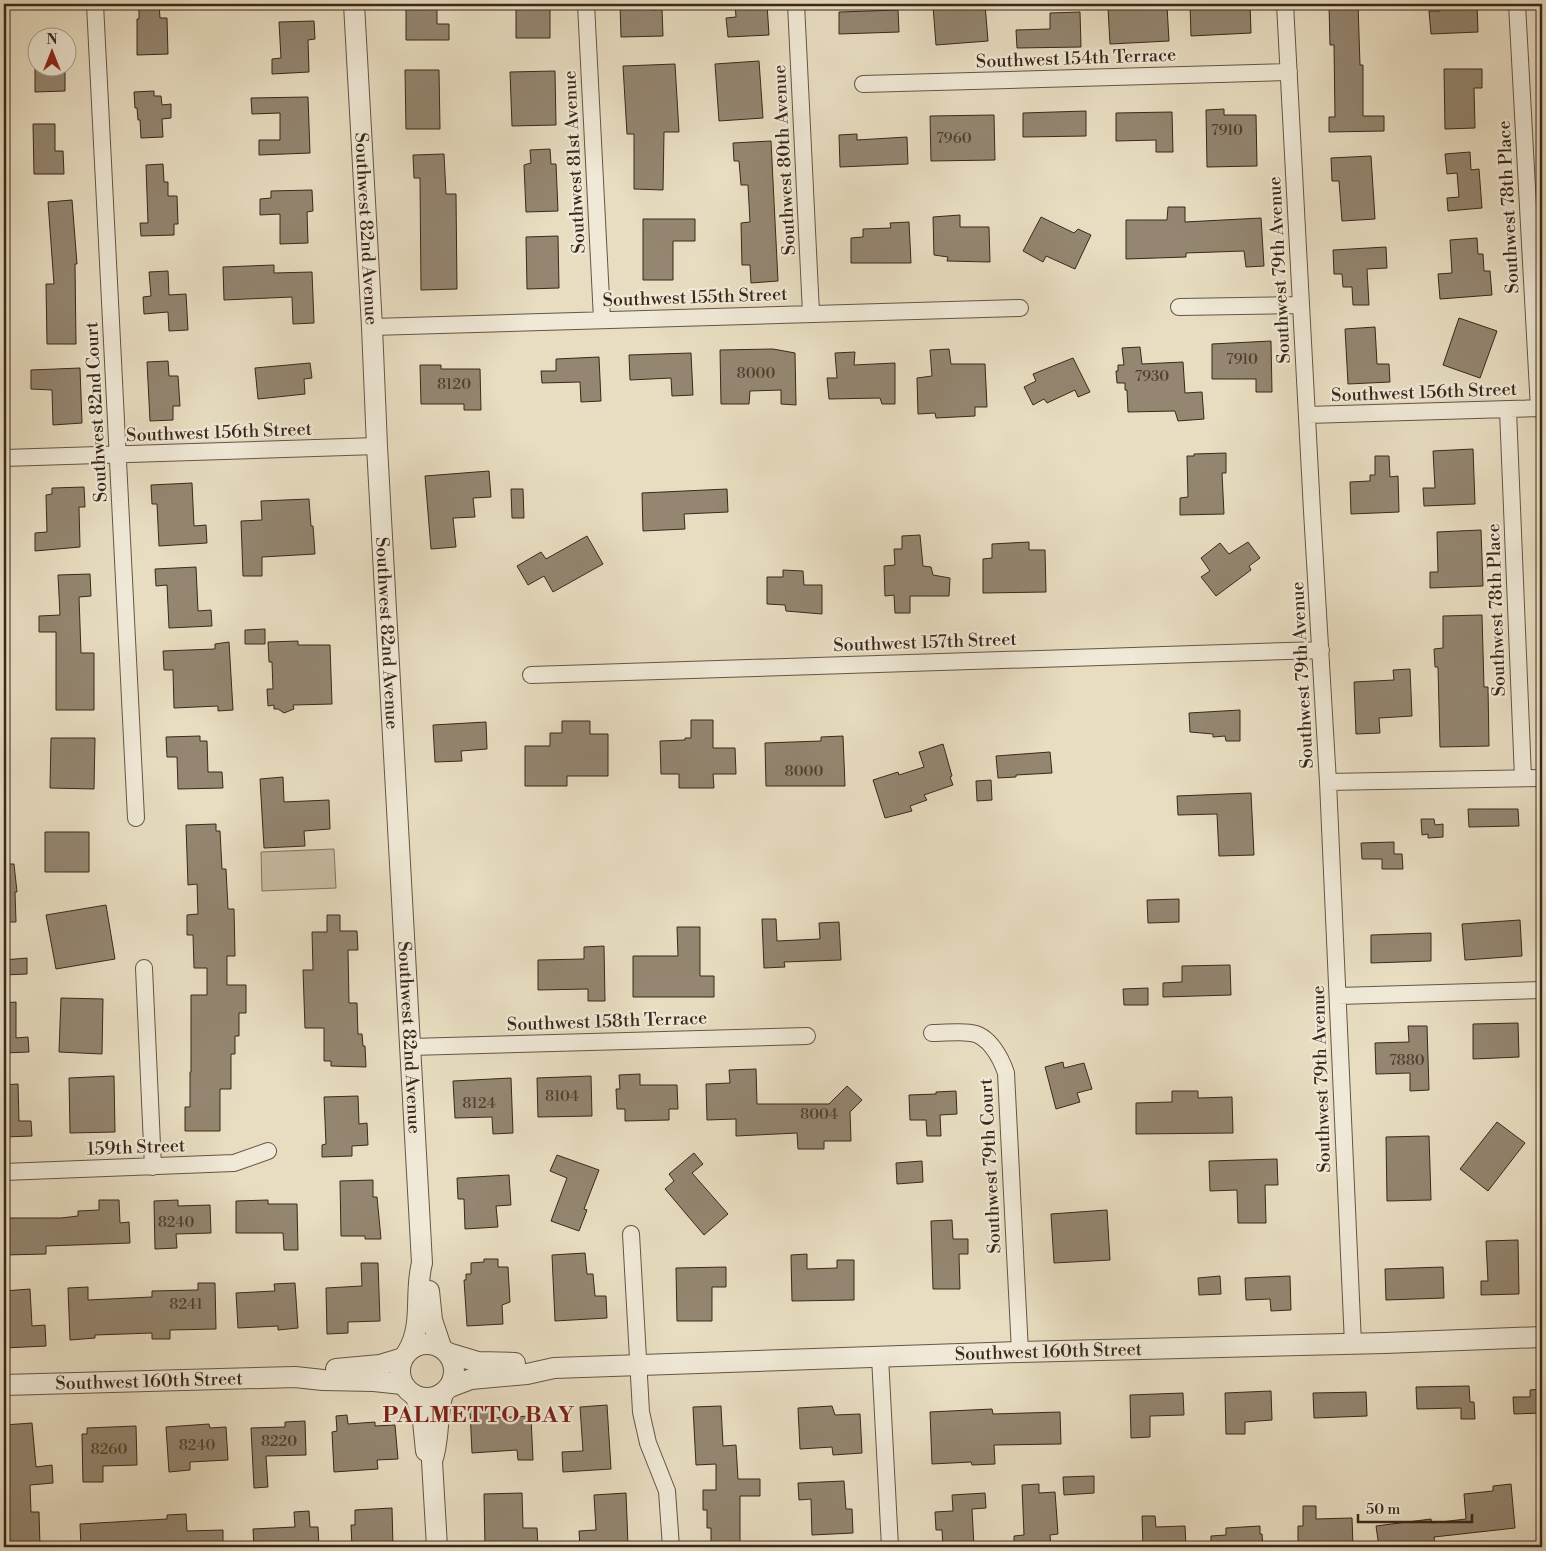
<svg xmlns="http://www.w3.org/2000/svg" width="1546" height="1551" font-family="'Libre Bodoni',serif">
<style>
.green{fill:#cabea5;stroke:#827360}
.building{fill:#948671;stroke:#3a281a}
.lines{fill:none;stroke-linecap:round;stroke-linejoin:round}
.minor-casing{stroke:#654;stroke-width:18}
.tertiary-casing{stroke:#654;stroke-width:22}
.minor{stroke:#f0e9d7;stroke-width:16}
.tertiary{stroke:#f0e9d7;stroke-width:20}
.labels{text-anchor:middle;stroke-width:4.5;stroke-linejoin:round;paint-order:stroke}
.number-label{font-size:15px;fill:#504030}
.street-label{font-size:18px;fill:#3a281a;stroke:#f0e9d7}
.district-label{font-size:22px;font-weight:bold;letter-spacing:1px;fill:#7a1f14;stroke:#f0e9d7}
</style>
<rect width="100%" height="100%" fill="#e8ddc1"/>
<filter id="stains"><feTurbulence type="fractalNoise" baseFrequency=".004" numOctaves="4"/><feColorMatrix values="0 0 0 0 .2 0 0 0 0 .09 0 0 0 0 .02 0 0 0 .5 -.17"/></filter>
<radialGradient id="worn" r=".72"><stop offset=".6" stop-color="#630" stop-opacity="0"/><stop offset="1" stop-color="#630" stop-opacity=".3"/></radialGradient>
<!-- green -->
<path class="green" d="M334,849l2,39 -74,3 -1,-39z"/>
<!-- building -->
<path class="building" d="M139,4h20l1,14h7l1,36 -31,1v-36h2z
M406,4h31v20h12v16h-43z
M516,4h34v34h-34z
M620,4h32v6l10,-1 1,27 -42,1z
M735,4h32l2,31 -41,2 -2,-19 10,-1z
M952,4h33l3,37 -52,4 -3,-39z
M1190,4h60l1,29 -60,3z
M1329,4h29l2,61h3v51h21v15l-55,1v-15h6l-1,-72h-4z
M1440,4h37l1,28 -47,2 -2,-23h11z
M1167,6l2,35 -59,3 -2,-36z
M898,10l1,22 -60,2v-22z
M1080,12l1,35 -64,1 -1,-18 34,-1v-16z
M314,21l1,18 -7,1 1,32 -37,2v-15l9,-1 -2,-36z
M759,61l4,57 -44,3 -4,-57z
M675,64l4,68h-15l-1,58 -29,-1v-55h-7l-4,-68z
M35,68h30v23l-30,1z
M1444,69h38v19h-8l1,40 -30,1z
M405,70h34l1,59h-34z
M555,71l1,54 -44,1 -2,-54z
M154,91v5h7l1,9 9,-1v14l-9,1 1,18 -22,1 -1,-18h-2l-1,-12h-2l-1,-16z
M308,97l2,56 -51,2v-15h21v-27l-28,1 -1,-16z
M1224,109v6h32l1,51 -50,1 -1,-57z
M1086,111v25l-63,1v-24z
M1172,112l1,40h-17v-12l-40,1v-28z
M994,115l1,45 -64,1 -1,-45z
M33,124h22v27h8l1,23h-30z
M857,134v6l50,-3 1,27 -68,3 -1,-32z
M771,141l7,140 -27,2 -1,-18h-8l-1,-42 9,-1 -2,-37h-7l-2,-24h-5l-1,-18z
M550,149l1,15h5l2,47 -32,1 -2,-47 7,-2 -1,-13z
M1470,152l1,18 8,-1 3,39 -34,3 -1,-13 12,-1 -2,-24 -10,1 -2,-20z
M444,154l2,40h10l1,95 -36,1 -1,-112h-6l-1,-23z
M1371,156l4,63 -33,2 -3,-40h-7l-1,-23z
M163,164l1,18h4v14h9l1,28h-4v11l-33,1 -1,-13h8l-2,-58z
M312,190l1,21 -6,1 1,31 -28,1v-30l-20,1v-16l11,-1v-7z
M72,200l5,64h-2l1,80h-29l-1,-60h8l-6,-82z
M1168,207h17v15l76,-4 3,48 -18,1 -2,-16 -58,2v4l-60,2v-39h41z
M960,215v12h29l1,35 -43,-1 1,-4 -14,-2 -1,-38z
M1041,217l33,16 4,-4 13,6 -16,34 -29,-13 -3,6 -20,-11z
M643,219h52v22h-22v39h-30z
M909,222l2,41h-60v-25l12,-1v-8l28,-1 -1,-5z
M558,236l1,52 -32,1 -1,-52z
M1477,238l1,16h5l1,17h6l2,24 -52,4 -2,-25 14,-1 -2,-33z
M1386,247l1,21 -20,1 2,36h-16l-1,-18h-9l-1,-13h-8l-1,-24z
M274,265v8l38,-1 2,51 -21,1 -1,-27 -68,3 -1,-33z
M168,271l1,24 17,-1 2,36 -19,1 -1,-19 -24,2 -1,-17 8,-1 -2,-24z
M1459,318l38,13 -17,47 -37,-13z
M1375,327l2,37h12l1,18 -42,2 -3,-55z
M1271,341l1,51h-16v-13h-44v-35z
M1140,347l2,17 41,-2 2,31 17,-1 2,27 -26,2 -3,-10 -47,1 -1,-22h-2v-7h-8l-1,-12h2v-6h6l-2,-17z
M773,349l22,4 1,52 -15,-1v-14l-31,1 -1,13h-28l-1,-54z
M949,349l2,15h34l2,43h-12v9l-39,2 -1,-5 -17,1 -1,-36 15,-2 -2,-26z
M855,352l-1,13 41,-2v41h-13l-2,-6 -51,1 -2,-21h10l-2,-25z
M691,353l2,42 -21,1 -1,-18 -41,2 -1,-25z
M599,357l2,44 -20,1 -1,-20 -38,1 -1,-12h15v-12z
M1073,358l17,34 -12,5 -3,-7 -28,13 -3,-4 -11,6 -9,-18 12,-6 -3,-7z
M168,361l1,15h9l2,30h-7v14l-23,1 -3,-59z
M310,363l2,15 -8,1 1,15 -47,5 -3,-31z
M420,365h21v4h39l1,41h-17v-6h-43z
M80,368l2,55 -29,2 -1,-35 -21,-1v-19z
M1473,449l2,55 -51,2 -1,-18h12l-2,-37z
M1226,453v20h-4l2,41 -44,1v-17l8,-1 -1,-41h7v-2z
M1375,456h14l1,21 8,-1 1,36 -48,2 -1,-32 20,-1v-6h5z
M489,471l2,26 -18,1 2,19 -22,1 3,29 -25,2 -6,-73z
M192,483l2,43 12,-1 1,18 -48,3 -2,-42h-5l-1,-19z
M84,487l1,20h-6l1,40 -45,4v-18l12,-1 -1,-37 6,-1v-6z
M511,489h12l1,29h-12z
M727,489l1,23 -44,2 1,15 -42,2 -1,-38z
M309,499l2,27h2l2,28 -53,3v19h-19l-2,-55 21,-1 -1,-19z
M1481,530l2,56 -53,2v-16h8l-1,-40z
M920,535l3,31 8,1 2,8 17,3 -1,18h-39v17h-15l-1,-18 -9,1 -1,-30 11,-1 -1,-16h8v-13z
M587,536l16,28 -50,28 -9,-16 -16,9 -11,-19 24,-14 5,7z
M1029,542v8h16l1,42 -63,1v-34l9,-1v-14z
M1248,542l12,16 -11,8 2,4 -35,26 -15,-19 9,-6 -9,-13 19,-15 9,11z
M196,567l2,44 13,-1 1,16 -43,2 -2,-43 -11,1 -1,-17z
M783,570l20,1 1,14h18v29l-36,-3 -1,-6 -18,-1v-27h16z
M90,574l1,22 -12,1 2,56h13v57h-38v-78h-17v-16l21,-1 -2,-40z
M1482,615l2,72h4l1,59 -49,1 -2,-80h-3l-1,-18 9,-1v-32z
M265,629v15h-20v-14z
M298,641v4h32l2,59 -39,1 1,4 -10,4 -6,-4h-4v-4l-6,1 -1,-17h6l-1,-27h-3l-1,-20z
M229,642l4,68 -15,1v-5l-44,2 -1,-38h-9l-1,-19 52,-2v-5z
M1410,669l2,47 -33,2 1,15 -24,1 -2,-52 40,-2 -1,-10z
M1240,710v31h-14l-1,-5 -12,1v-3l-23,-2 -1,-19z
M691,720h22v28h22l1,26h-23l1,14h-35v-14h-18l-1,-33 25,-1v-2h6z
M562,721h28v13h18v42h-41v10h-42v-40h25v-13h12z
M486,722l1,27 -26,2 1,10 -27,1 -2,-37z
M200,736v5h7l1,31h14l1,16 -45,1 -1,-32h-10l-1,-20z
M843,736l2,50h-79l-1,-43 56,-2v-4z
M51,738h44l-1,51 -44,-1z
M943,744l9,32 -2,1 3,8 -29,10 3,5 -17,6 2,5 -27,7 -12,-38 25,-8 1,3 25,-8 -5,-15z
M1050,752l2,21 -36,2v2l-18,1 -2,-22z
M283,777l1,25 45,-2 1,29 -26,2 1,15 -41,2 -4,-69z
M991,780l1,20 -15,1 -1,-20z
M1251,793l3,62 -35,1 -2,-42 -39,1 -1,-19z
M1468,809h50l1,17 -50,1z
M1421,819h13l1,6 8,-1v13l-15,1v-4l-6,1z
M216,824v7h4l2,38h4l2,40h6l1,47h-8v29h19v28h-7v23h-4v18h-4v35h-11v42h-35v-24h5v-35h1v-77h16v-27h-13l-1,-33h-6v-20l11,-1 -1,-30 -9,1 -2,-60z
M45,832h44v40h-44z
M1394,842v12h8l1,15h-21v-10h-20l-1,-16z
M4,864h10l3,28h-2l1,30h-12z
M1179,899v23l-31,1 -1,-23z
M106,905l9,54 -59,10 -10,-54z
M327,915h13v16h17l1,19h-10l1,53h8l1,31h4l1,12h2l1,21 -35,-1v-5h-7v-33h-19l-2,-58h10l-1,-38h15z
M762,919h14l1,22 43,-2 -1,-16 20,-1 2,38 -57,2 1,5 -21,1z
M1520,920l2,36 -57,4 -3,-36z
M677,927h23v49h14v21h-81v-41h45z
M1431,933v28l-60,2v-28z
M604,946l1,55h-17v-12l-50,1v-30l46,-1v-12z
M27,958v16l-23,1v-15z
M1230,965l1,30 -68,2v-14l19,-1v-16z
M1148,988v17h-24l-1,-16z
M61,998l42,1 -1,55 -43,-2z
M16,1002v36l12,-1 1,15 -25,1v-50z
M1518,1023l1,34 -46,2v-35z
M1408,1026h19l2,64 -19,1v-18l-34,1 -1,-31 34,-1z
M1063,1062l1,6 20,-5 8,26 -15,4 3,9 -24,7 -11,-42z
M756,1069l1,35h72l18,-18 15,14 -12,12 1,29h-27v8h-26l-1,-16 -61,3v-17l-29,1 -1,-36 24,-1 -1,-13z
M640,1074v11h37l1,24h-9v11l-44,1v-12h-8l-1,-20h4l-1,-14z
M114,1076l1,56 -45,1 -1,-55z
M591,1076l1,40 -54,1 -1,-39z
M511,1078l2,55 -20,1 -1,-17 -37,1 -2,-37z
M18,1084l1,37h12l1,15 -28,1v-52z
M956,1091l1,23 -17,1 1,21h-14l-1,-16h-16l-1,-25 27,-1v-2z
M1172,1091h26v7l34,-1 1,36 -97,1v-31l36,-1z
M358,1096l1,28 8,-1 1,22 -16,1v10l-30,1v-12l4,-1 -2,-47z
M1497,1122l28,21 -37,48 -28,-22z
M1429,1136l2,64 -44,1 -1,-64z
M694,1153l9,11 -11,9 36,41 -24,21 -39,-46 9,-8 -5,-7z
M557,1155l42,15 -15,39 3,1 -8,21 -28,-10 16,-43 -17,-7z
M1277,1159l1,26h-13l1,38h-28l-1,-33 -27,1 -1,-30z
M922,1161l1,21 -26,2 -1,-21z
M509,1175l2,30 -15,1 2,21 -33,2 -1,-30h-6l-1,-21z
M373,1180v17h4l4,42h-16v-3h-24l-1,-55z
M99,1200h20l1,23 9,-1 1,21 -84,3v8l-42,1v-37h57l17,-2v-5l21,-1z
M178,1200v6l32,-1 1,28 -35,1 1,14 -22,1 -1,-48z
M268,1200v4h29l1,46h-14l-1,-17h-47v-32z
M1107,1210l3,50 -56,3 -3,-49z
M952,1220l1,19h15v15h-9l1,35h-27l-2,-68z
M1518,1240l1,54 -38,1v-14h7l-2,-40z
M585,1253l2,21h6l2,22h11l1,22 -52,3 -3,-66z
M807,1254v15l30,-1v-8h17v40l-62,1 -1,-46z
M484,1259h14v8h10l2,35 -8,3 1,19 -36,2 -3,-46h2v-6h5v-11l13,-1z
M361,1263h17l2,58 -32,1v11l-21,1 -1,-46 36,-2z
M726,1267v20h-14v34h-35l-1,-53z
M1443,1267l1,31 -58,2 -1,-31z
M1220,1276l1,18 -22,1 -1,-17z
M1290,1276l1,34 -20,1 -1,-12 -24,1 -1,-22z
M198,1283h17l1,46 -46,1v9h-18v-6l-57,2v3l-25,2 -2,-52 20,-1v13l64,-3v-6l46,-1z
M295,1283l3,45 -20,2v-4l-40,2 -2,-35 39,-2 -1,-7z
M30,1289l2,37 13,-1 1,21 -42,2v-57z
M1469,1386l1,16h4l1,17h-14v-11l-44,1 -1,-22z
M1542,1389v24l-28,1 -1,-17h17v-7z
M1271,1391l1,29 -27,2v12h-19l-1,-41z
M1366,1392l1,24 -53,2 -1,-25z
M1183,1393l1,22 -34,1v21l-19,1 -1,-43z
M607,1405l4,64 -48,3 -1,-20 21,-1 -3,-44z
M721,1406l2,40 13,-1 2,34h22v17h-20v49h-29v-17h-4v-18h-4v-20h13v-26l-20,1 -3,-58z
M832,1406l3,9 25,-1 2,39 -29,2 -1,-8 -32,2 -2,-41z
M491,1409l1,9 39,-2 2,44h-15l-1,-10 -45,3 -2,-43z
M992,1409l1,5 67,-2 1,32 -67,1 1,19 -23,1 -1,-3 -39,2 -2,-52z
M347,1415l1,9 27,-2v4l20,-1 3,34 -21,1 1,9 -44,3 -2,-40 5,-1 -1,-15z
M305,1421l1,34 -40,1 2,31 -14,1 -3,-60 34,-1v-5z
M32,1423l4,44 16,-2 1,18 -23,2 1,27h8l1,35h-33l-1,-19h-2v-103z
M209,1424l1,4 16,-1 2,33 -38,2v8l-21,2 -3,-45z
M136,1426l1,39 -34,1v16h-20l-1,-48h5v-6z
M1094,1476v17l-30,2 -1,-18z
M844,1481l2,28h6l1,24 -41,2 -1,-36 -12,1 -1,-17z
M1039,1484v9l16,-1 3,42 -8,1 1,12h-37v-11l10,-1 -2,-50z
M1511,1484l4,44 -81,9 1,8 -18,2h-38l-3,-21 55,-7 1,4 34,-4 -2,-25 29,-3v-5z
M522,1493l1,35h14l1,19h-53l-1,-53z
M626,1493l2,52 -48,2 -1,-16 17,-1 -2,-35z
M985,1493l1,15 -14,1 2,38h-31l-1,-17h-6l-1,-18 18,-1 -1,-16z
M1303,1506h13v13l36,-1 1,29h-55v-21h5z
M392,1508l1,39h-41l-1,-22h4v-15z
M309,1511l1,16h8l1,20h-65l-1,-18 42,-2 -1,-15z
M186,1514l1,17 36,-1v17h-142l-1,-23 87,-5v-4z
M1142,1516h13l1,11 29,-1 1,21h-43z
M1260,1526v8h2l1,13h-52v-11l15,-1v-7z"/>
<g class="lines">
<!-- minor casing -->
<g class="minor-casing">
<path id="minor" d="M95,4l41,814
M586,4l16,315
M796,4l15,309
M1285,4l27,507 16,271 25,562
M1517,4l22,405
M863,84l426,-12
M1179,307l122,-2
M372,327l648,-19
M1508,410l15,368
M1307,415l235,-7
M4,458l373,-12
M531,675l790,-25
M1328,782l214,-4
M144,968l9,199
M1338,996l204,-6
M932,1033c13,0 27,-2 39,0 18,2 30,25 35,40l14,279
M410,1047l397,-11
M4,1172l230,-9 34,-12
M631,1234l10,178 7,31 19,48 4,56
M880,1357l10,190"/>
</g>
<!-- tertiary casing -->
<g class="tertiary-casing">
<g id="tertiary">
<path id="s1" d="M354,4l18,323 5,119 45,817c-8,30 2,61 -14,88"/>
<path d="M429,1291l3,29 9,27"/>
<circle cx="427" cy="1371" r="27"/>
<path d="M448,1353l30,9 37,1"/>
<path d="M336,1369l44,-4 23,-7"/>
<path id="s2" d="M4,1385l291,-8 28,3 51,1 28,3"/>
<path id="s3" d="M450,1387l21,-8 56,-5 27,-6 466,-16 365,-9 157,-6"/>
<path d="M416,1397l7,24 3,30"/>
<path d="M437,1547l-5,-86c8,-22 4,-45 11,-68"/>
</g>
</g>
<!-- minor -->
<use href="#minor" class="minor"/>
<!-- tertiary -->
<use href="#tertiary" class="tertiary"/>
</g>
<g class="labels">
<!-- number labels -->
<g class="number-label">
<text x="1227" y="135">7910</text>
<text x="954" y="143">7960</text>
<text x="1242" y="364">7910</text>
<text x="756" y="378">8000</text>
<text x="1152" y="381">7930</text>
<text x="454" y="389">8120</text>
<text x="804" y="776">8000</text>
<text x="1407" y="1065">7880</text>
<text x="562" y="1101">8104</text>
<text x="479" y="1108">8124</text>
<text x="819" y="1119">8004</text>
<text x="176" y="1227">8240</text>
<text x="186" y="1309">8241</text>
<text x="279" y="1446">8220</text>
<text x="197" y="1450">8240</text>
<text x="109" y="1454">8260</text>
</g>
<!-- street labels -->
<g class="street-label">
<text transform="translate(1076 58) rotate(-2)" y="6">Southwest 154th Terrace</text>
<text transform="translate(784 160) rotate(-93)" y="6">Southwest 80th Avenue</text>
<text transform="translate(574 162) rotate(-93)" y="6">Southwest 81st Avenue</text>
<text transform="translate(1508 207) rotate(-93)" y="6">Southwest 78th Place</text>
<text dy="6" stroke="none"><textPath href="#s1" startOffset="225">Southwest 82nd Avenue</textPath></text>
<text transform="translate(1279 270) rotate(-93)" y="6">Southwest 79th Avenue</text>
<text transform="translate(695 297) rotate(-2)" y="6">Southwest 155th Street</text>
<text transform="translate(1424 392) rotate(-2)" y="6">Southwest 156th Street</text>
<text transform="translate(96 412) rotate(-93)" y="6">Southwest 82nd Court</text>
<text transform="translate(219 432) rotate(-2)" y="6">Southwest 156th Street</text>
<text transform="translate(1496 610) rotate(-92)" y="6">Southwest 78th Place</text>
<text dy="6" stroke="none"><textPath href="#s1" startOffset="630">Southwest 82nd Avenue</textPath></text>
<text transform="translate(925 642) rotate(-2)" y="6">Southwest 157th Street</text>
<text transform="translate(1302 675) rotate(-93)" y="6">Southwest 79th Avenue</text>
<text transform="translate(607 1021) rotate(-2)" y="6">Southwest 158th Terrace</text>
<text dy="6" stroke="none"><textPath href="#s1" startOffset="1035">Southwest 82nd Avenue</textPath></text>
<text transform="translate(1321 1079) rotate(-92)" y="6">Southwest 79th Avenue</text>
<text transform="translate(136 1147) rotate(-2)" y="6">159th Street</text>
<text transform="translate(990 1166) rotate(-93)" y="6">Southwest 79th Court</text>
<text dy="6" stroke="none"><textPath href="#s3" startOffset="601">Southwest 160th Street</textPath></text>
<text dy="6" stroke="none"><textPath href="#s2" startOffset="145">Southwest 160th Street</textPath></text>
</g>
<!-- district labels -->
<g class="district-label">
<text x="479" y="1422">PALMETTO BAY</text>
</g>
</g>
<!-- margin -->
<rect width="1546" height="1551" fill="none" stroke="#e8ddc1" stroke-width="20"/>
<rect x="5" y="5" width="1536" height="1541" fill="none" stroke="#3a281a" stroke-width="2.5"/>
<rect x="10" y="10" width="1526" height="1531" fill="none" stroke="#3a281a"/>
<!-- north arrow -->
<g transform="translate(52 52)"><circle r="24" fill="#f0e9d7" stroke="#a79c8b"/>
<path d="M0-4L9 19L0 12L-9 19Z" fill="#8f2418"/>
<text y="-8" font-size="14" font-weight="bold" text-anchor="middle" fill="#3a281a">N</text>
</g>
<!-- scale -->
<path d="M1358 1514v8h114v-8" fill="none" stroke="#3a281a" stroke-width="2.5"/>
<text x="1366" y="1514" font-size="15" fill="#3a281a" stroke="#f0e9d7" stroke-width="4" paint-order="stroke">50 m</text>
<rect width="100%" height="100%" filter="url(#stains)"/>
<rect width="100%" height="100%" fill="url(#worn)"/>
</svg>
